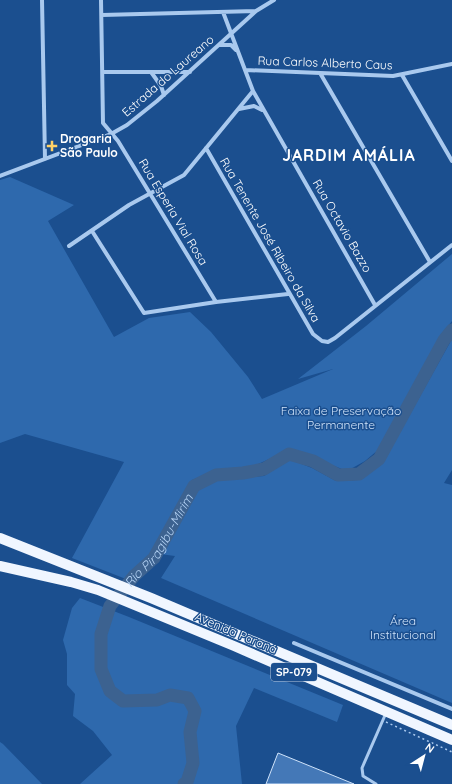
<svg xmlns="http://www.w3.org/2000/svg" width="452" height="784" font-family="Quicksand,sans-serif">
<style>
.green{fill:#2e69ad}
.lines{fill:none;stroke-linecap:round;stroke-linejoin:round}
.river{stroke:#3c6290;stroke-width:13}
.building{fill:#4478b7;stroke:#cfe3fa}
.path{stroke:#a9c9ee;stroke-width:1.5;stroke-dasharray:2 3;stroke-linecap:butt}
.lane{stroke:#a9c9ee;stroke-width:3}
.street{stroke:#a9c9ee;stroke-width:4}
.primary{stroke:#f0f6ff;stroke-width:10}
.poi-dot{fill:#ffd166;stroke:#1b4f8f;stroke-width:1.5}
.labels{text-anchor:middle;stroke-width:3;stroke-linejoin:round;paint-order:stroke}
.shield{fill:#1b4f8f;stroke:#bbcadd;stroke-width:1}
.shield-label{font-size:11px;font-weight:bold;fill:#fff}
.street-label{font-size:12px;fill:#fff;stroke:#1b4f8f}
.poi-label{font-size:12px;font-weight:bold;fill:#fff;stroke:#1b4f8f;text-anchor:start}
.park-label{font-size:12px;fill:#cfe3fa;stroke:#1b4f8f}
.water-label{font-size:13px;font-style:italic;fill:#b5d3f5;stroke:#1b4f8f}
.district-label{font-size:16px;font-weight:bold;letter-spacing:1px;fill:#fff;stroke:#1b4f8f}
</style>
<rect width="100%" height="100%" fill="#1b4f8f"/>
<!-- green -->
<path class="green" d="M10,177l64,28 -26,16 66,116 35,-19 41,-6 21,20 37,45 14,22 71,-30 -35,10 68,-53 86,-72v67l-9,11 -65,118 -13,11 -18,10 -56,-22 -37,17 -40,6 -22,8 -42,74 -24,25 -54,-21 52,-96 -99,-28 -25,9v-263z
M452,339v131l-8,13 8,2v218l-291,-125 14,-22 -15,-2 23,-41 16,-24 19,-10 46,-3 25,-17 23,9 24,13 22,-1 17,-12 11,-11z
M80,598l49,19 214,88 -6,17 -83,-34 -18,38 6,58h-162l32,-29 -19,-24 -20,-15 2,-22 -8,-9v-31l-4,-14 9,-32z
M0,742l3,2 39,40h-42z"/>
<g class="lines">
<!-- river -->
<path class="river" id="s1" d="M184,784l3,-2 6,-19 -3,-31 5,-21 -7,-13 -18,-3 -13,5 -34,1 -13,-10 -9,-22v-35l9,-28 24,-30 20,-18 40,-72 22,-11 27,-2 21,-4 25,-15 24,7 25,14 21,-1 20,-15 65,-119 8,-10"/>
</g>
<!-- building -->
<path class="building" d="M278,753l76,31h-88z"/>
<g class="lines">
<!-- path -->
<path class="path" d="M386,722l66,30"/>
<!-- lane -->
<path class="lane" d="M376,784l-13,-8 -1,-8 24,-55"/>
<!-- street -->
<path class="street" d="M42,0l3,159
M101,0l2,123 15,18 98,161
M223,12l30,79 122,214
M102,15l154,-4
M220,45h11l5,5
M245,70l148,6 59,-12
M103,72h87
M151,72l10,14 3,9
M320,73l110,189
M402,75l50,86
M239,109l15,-3 8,4
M206,148l107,186 9,7 6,1 7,-4 117,-93
M0,176l111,-42 16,-9 30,-24 99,-90 18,-11
M92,231l52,82 72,-11 72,-8
M69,246l60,-41 55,-30 69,-84
M294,643l158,66"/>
<!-- primary -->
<path class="primary" d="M0,538l151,60 301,127
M0,566l71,16 27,8 136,56 218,94"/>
</g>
<!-- markers -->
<path class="poi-dot" d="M50 140h4v4h4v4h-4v4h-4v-4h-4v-4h4z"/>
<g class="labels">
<!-- shield labels -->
<rect class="shield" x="271" y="663" width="46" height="18" rx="3"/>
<g class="shield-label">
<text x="294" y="676">SP-079</text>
</g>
<!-- street labels -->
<g class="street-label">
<text transform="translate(325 63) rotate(2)" y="4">Rua Carlos Alberto Caus</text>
<text transform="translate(168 76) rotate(-41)" y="4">Estrada do Laureano</text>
<text transform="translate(173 212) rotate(59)" y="4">Rua Esperia Vial Rosa</text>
<text transform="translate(342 226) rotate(60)" y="4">Rua Octavio Bazzo</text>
<text transform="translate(270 240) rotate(60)" y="4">Rua Tenente José Ribeiro da Silva</text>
<text transform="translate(236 633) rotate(23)" y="4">Avenida Paraná</text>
</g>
<!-- poi labels -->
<g class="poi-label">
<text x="60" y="143">Drogaria<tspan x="60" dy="14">São Paulo</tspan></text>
</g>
<!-- park labels -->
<g class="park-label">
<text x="341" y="415">Faixa de Preservação<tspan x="341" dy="14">Permanente</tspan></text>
<text x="403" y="625">Área<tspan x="403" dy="14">Institucional</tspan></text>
</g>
<!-- water labels -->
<g class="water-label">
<text dy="5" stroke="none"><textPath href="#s1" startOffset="344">Rio Piragibu-Mirim</textPath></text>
</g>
<!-- district labels -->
<g class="district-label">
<text x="349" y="161">JARDIM AMÁLIA</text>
</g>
</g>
<!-- north arrow -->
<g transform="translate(424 756) rotate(36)" stroke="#1b4f8f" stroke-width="3" paint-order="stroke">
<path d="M0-3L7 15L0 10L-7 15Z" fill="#ffffff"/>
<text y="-6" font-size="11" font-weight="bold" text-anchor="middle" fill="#ffffff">N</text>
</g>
</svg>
